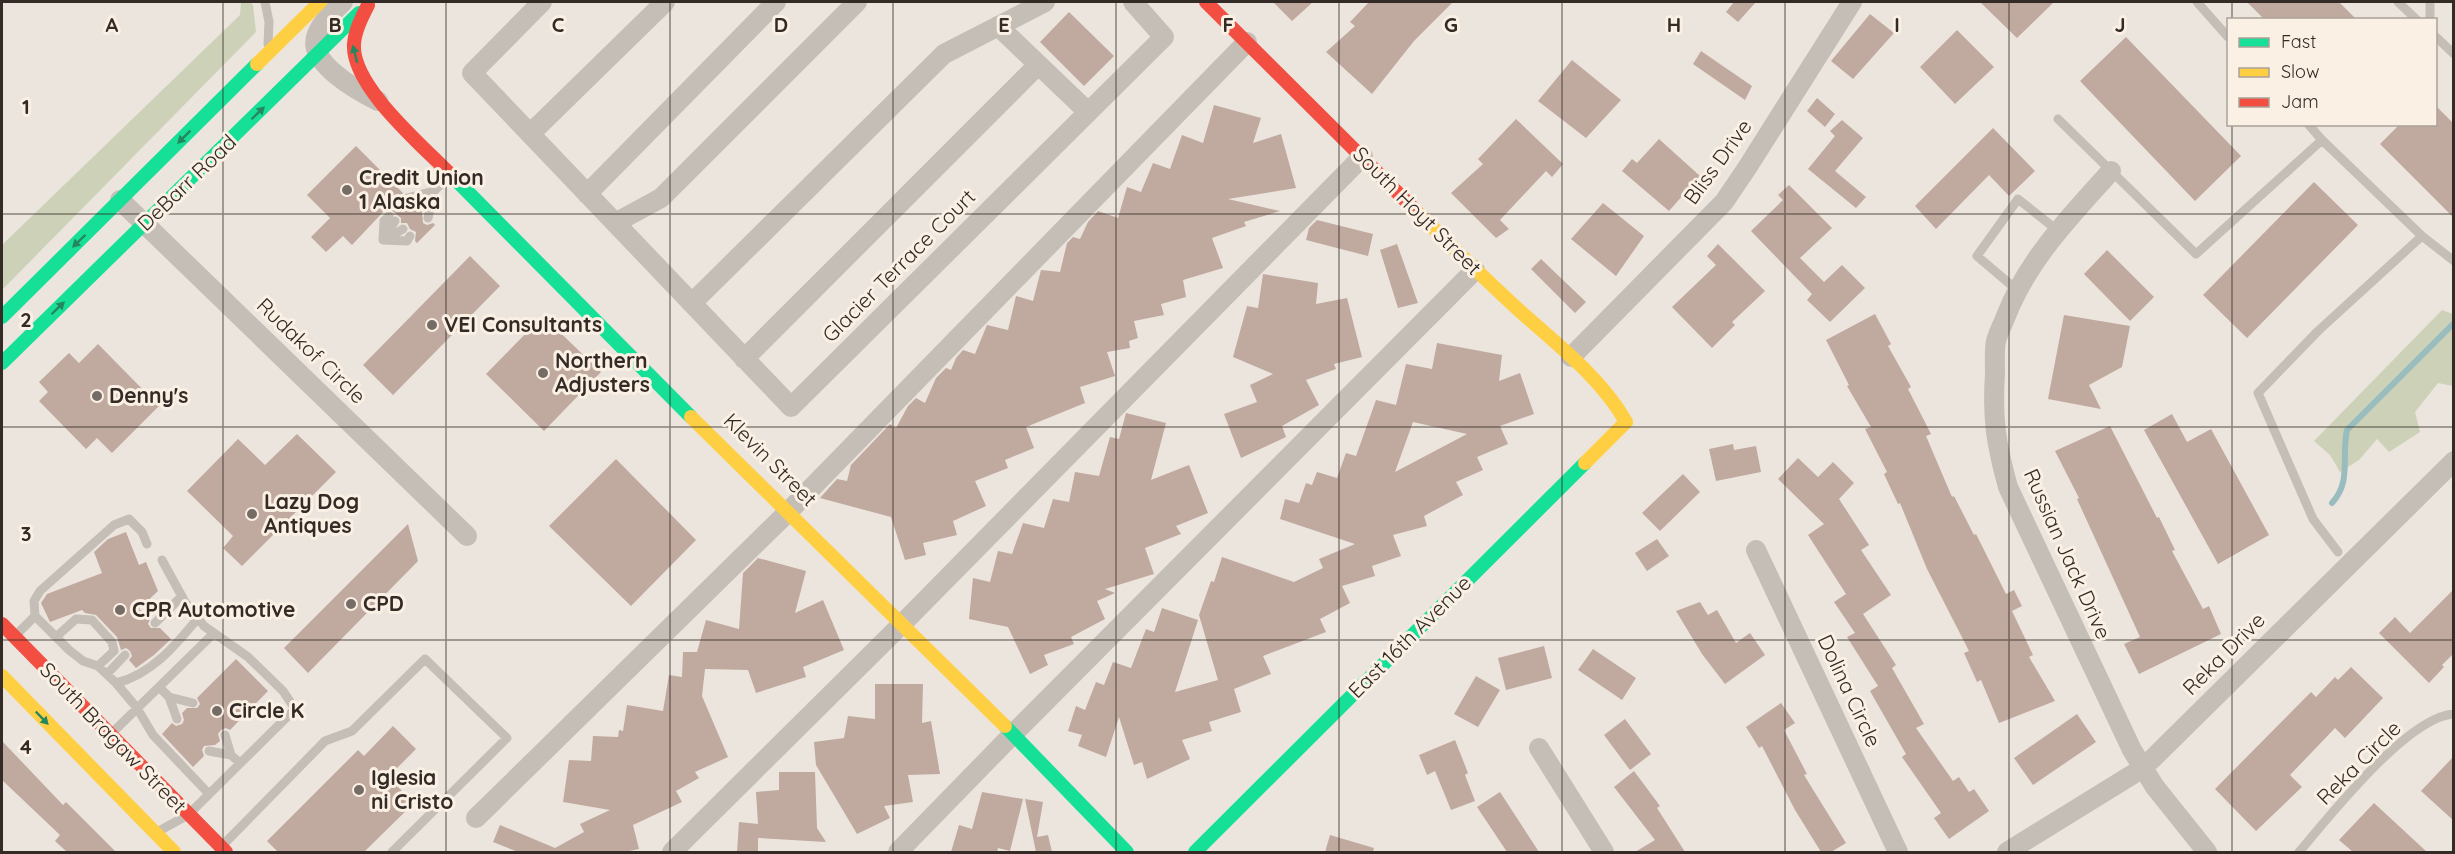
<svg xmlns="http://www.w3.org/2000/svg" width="2455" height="854" font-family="Quicksand,sans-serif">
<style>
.green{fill:#ccd1b8}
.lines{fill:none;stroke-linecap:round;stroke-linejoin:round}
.stream{stroke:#99bdbe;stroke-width:6}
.building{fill:#c0a99f;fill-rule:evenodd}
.lane{stroke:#c5beb7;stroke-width:9}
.street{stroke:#c5beb7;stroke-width:20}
.fast{stroke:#16e098;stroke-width:14}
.slow{stroke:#ffcf43;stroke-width:14}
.jam{stroke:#f24e42;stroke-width:14}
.oneway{fill:#26865f}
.grid{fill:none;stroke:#352b26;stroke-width:1.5;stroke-opacity:0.55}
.poi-dot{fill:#756c66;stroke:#faf0e4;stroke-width:2}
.labels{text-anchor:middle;stroke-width:6;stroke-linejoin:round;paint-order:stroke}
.street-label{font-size:21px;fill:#352b26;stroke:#faf0e4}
.poi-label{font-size:21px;font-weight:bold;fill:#352b26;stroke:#faf0e4;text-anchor:start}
.grid-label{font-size:20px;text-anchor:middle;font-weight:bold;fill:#352b26;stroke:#faf0e4;stroke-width:6;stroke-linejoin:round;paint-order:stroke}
</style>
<rect width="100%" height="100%" fill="#ece5de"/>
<!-- green -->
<path class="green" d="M241,2h9l3,3 3,27 -254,258v-45l238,-230z
M2442,310l11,4v72l-15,-3 -23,29 5,20 -31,20 -12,-13 -18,21 -19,12 -10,-17 -16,-14z"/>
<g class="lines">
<!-- stream -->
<path class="stream" d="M2332,503c20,-22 9,-46 15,-73l107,-107"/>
</g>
<!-- building -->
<path class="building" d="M1273,2h40l-21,19z
M1369,2h84l-39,39 -42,53 -46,-42 29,-26 -5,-4z
M1734,2h22l-18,20 -12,-10z
M1980,2h74l-37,36z
M2247,2h92l18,18h-92z
M1069,12l45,44 -30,30 -44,-44z
M1870,14l24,19 -41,46 -22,-18z
M1957,30l37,37 -39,37 -35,-37z
M2126,37l115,119 -46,45 -115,-120z
M1701,51l51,35 -7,14 -52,-36z
M1572,60l49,40 -35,38 -48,-37z
M1817,98l18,16 -10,13 -18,-16z
M1214,105l47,13 -8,25 28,-9 15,54 -68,11 52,12 -36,11 2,4 -34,12 11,30 -40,12 3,17 -25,7 3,11 -30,6 4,17 -9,3 1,7 -23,4 8,24 -35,11 5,16 -59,24 8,21 -29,12 3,8 -33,13 11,25 -33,15 4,14 -34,8 3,12 -21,5 -14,-43 -71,-19 17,-19 10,2 4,-16 39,-41 6,4 12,-22 8,-8 9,5 11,-25 10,-10 5,2 5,-12 7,-8 12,4 12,-29 21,5 8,-34 17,5 8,-31 19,2 7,-29 6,-6 7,2 8,-17 10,-11 20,7 9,-31 14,5 12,-29 17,6 12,-34 21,8z
M2436,106l18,18v94l-74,-74 20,-20h36z
M1516,119l47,45 -11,13 -6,-6 -46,49 9,9 -13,9 -45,-45 32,-29 -5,-5z
M1842,120l21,18 -28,33 31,26 -10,11 -48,-39 27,-33 -5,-5z
M1993,128l42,43 -26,25 -20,-21 -53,54 -21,-23z
M1659,139l41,37 -31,35 -47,-40 10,-12 5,4z
M356,146l47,47 -3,6 3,4h10l9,9 1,11 4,2 6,-2 2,2 -18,18 -2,-2 1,-9 -6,-3 -3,-6h-6v-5l-11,-9 -6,2 -32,34 -9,-9 -17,16 -15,-15 19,-19 -23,-23z
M2314,182l44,43 -111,113 -44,-43z
M1789,185l43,43 -32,30 24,24 18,-17 23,23 -35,34 -23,-22 5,-6 -61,-63 32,-31 -5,-5z
M1603,203l41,33 -28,40 -45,-37z
M1317,220l56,14 -5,22 -62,-16 3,-12z
M1397,244l21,59 -20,5 -18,-58z
M1718,244l47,47 -33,31 3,3 -23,23 -40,-41 44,-42 -9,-9z
M2107,250l47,47 -24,24 -46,-47z
M470,256l30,30 -107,109 -30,-30z
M1541,259l45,43 -11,11 -44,-44z
M1263,274l55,9 -2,21 31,-6 15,59 -28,7 2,5 -30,11 13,25 -37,21 4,11 -45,21 -17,-44 33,-12 -7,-17 23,-11 -40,-17 14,-51 11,2z
M1875,314l16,30 -3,2 23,41 -3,2 23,45 -5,2 26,61 2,-1 20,39 2,-1 30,60 8,-4 8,16 -10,5 21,44 -4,2 26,44 -56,22 -18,-43 -4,2 -13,-29 5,-2 -42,-82 -27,-66 -2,1 -14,-30 3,-2 -22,-43 6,-2 -24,-41 2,-1 -23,-45z
M2064,315l66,11 -8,41 -33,18 12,24 -53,-10z
M543,316l58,56 -57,59 -58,-57z
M1437,343l65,12 -3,26 21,-8 14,41 -34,12 8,18 -31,13 6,13 -27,12 7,13 -39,21 3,10 -34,9 8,21 -29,10 3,10 -33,10 8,17 -30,16 6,13 -63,24 8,18 -37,15 7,23 -32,10 3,9 -30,9 8,19 -43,20 -5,-17 -8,3 -15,-48 -13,40 -28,-11 4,-11 -14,-4 8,-25 9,4 11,-28 8,3 9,-23 18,6 15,-39 8,3 8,-24 36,12 -23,72 43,-12 -19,-65 12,-34 3,1 8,-25 72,25 29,-14 -4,-9 36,-15 -75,-25 5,-20 14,4 7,-20 6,2 5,-13 20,6 9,-25 10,3 20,-56 20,5 10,-41 26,5zM1413,422l54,12 -72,38z
M98,344l61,62 -47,47 -15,-15 -11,11 -47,-48 9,-9 -9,-10 30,-29 10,10z
M1126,413l40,10 -15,57 38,-15 19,48 -32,13 5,8 -36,14 9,26 -49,15 10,4 -18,8 8,18 -34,18 3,7 -30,11 4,10 -18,9 -22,-47 -39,-8 4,-41 17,4 8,-31 14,3 11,-31 21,5 9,-29 16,3 6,-30 24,4 11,-39 9,2z
M2172,414l15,28 24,-13 58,106 -51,29 -74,-134z
M2110,426l47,92 2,-1 16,33 -3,1 31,58 6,-3 12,28 -82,40 -15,-30 16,-7 -63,-138 2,-1 -24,-47z
M297,434l39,38 -94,94 -19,-18 10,-12 -46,-45 51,-52 27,26z
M1733,444l1,6 22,-4 5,26 -45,9 -7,-32z
M1798,458l20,19 15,-15 21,21 -15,16 30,46 -8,5 30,45 -28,19 33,51 -4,3 32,56 -8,4 37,53 6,-4 10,15 5,-3 15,22 -40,28 -15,-21 7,-5 -39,-56 4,-3 -36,-63 8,-5 -31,-49 8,-4 -21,-31 12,-8 -38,-59 16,-11 -46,-45z
M616,459l80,81 -65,66 -82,-80z
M1683,474l17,18 -40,39 -18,-18z
M408,524l10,37 -110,112 -24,-25z
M126,532l13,33 7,-3 12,29 -19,18 11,10 -2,5 3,4h9l11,11 -17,16 -18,13 -7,-8 3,-4 -2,-5 -4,-3 -5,2 -4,-13 -21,-22 -11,-2 -3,-3 -32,12 -9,-19 6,-9 55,-21 -8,-21 14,-13z
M1657,539l12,17 -22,15 -12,-18z
M758,558l48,13 -11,42 28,-13 21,50 -41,17 3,10 -50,16 -8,-23 -43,-1 -3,27 26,61 -33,15 4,6 -23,13 6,11 -49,23 6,24 -14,3h-107l-25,-10 7,-17 55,23 29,-16 -4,-8 30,-14 -47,-8 6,-42 22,1 2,-25 25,1 1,-7 4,1 4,-26 36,6 6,-36 13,2 1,-25h14l9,-32 33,9 4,-56z
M2454,589v64l-12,12 2,2 -15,16 -50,-50 16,-16 15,16z
M1700,602l8,13 9,-5 19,33 14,-10 15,22 -40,29 -23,-30 -26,-43z
M1544,646l8,32 -46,12 -8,-32z
M1593,649l43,29 -14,22 -44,-30z
M236,659l32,32 -38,39 -4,-2 -5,2 -3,4 2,7 -5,4 -11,1 -2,4 2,6 -11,11 -31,-33 10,-11 4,3 6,-2 2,-4 -2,-7 5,-5h10l3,-4 -3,-6z
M2351,667l32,31 -38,40 -10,-10 -45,47 12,12 -46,44 -41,-42 96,-97 5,5 19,-20 3,3z
M1476,676l24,14 -22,37 -24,-13z
M875,684h48l-1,39 9,-2 9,53 -32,1 5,27 -29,4 6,12 -33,16 -41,-69 -2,-23 30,-4 4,-22 27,3z
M1781,703l14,20 -11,7 23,44 -3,1 42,68 -15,9h-10l-26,-42 -33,-64 -3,2 -13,-21z
M2077,714l19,28 -63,43 -19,-27z
M1625,719l26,35 -21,16 -26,-35z
M393,726l23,23 -28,28 26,26 -50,49h-86l-11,-11 91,-91 6,6z
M1455,740l13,33 -3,2 10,26 -24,9 -16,-39 -8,4 -8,-20z
M2,741l61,64 3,-3 50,50h-49l-12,-11 5,-6 -58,-55z
M2454,756v65l-33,-30z
M1634,771l26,35 -3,2 28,44h-50l20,-12 -41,-53z
M779,772h36l2,56 9,14 -68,-4v14h-21l2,-30 19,2 -2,-32 23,-2z
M982,792l41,7 -13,52 -12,-3 -1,4h-46l8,-27 13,4z
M1500,792l39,60h-32l-30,-45z
M1025,799l18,3 -6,35 11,-2 4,17h-16z
M2374,803l53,49h-74l-14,-12z
M1330,835l44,13 -1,4h-48z"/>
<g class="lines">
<!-- lane -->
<path class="lane" d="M265,2l4,20 -1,22
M2197,2l31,35
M2398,2l19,18
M2430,2v18
M2436,37l18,17
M2058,119l138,135 126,-114 -14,-16
M2322,140l100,96
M407,198l27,-7 15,-15
M428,218l6,-27
M385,236l10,-15
M388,238l15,-9
M383,240l24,1 3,-5
M383,240l1,-19 5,-5
M2017,290l-40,-34 41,-57 39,31
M147,544l-5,-12 -13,-13 -15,6 -74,66 -6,10 1,15 34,34 14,11 15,5 18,17 21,25 16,27 56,59
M2338,552l-25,-33 -55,-126 60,-62 104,-95 32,25
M155,623l27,-27
M16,635l19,-19
M56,637l20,-18 16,1 20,22 2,9 -16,15
M107,674l18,-19
M116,683c35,-8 60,-38 82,-65
M159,687l10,10 8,22
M169,697l24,6
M112,733l101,-99
M225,735l6,20 9,8
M209,751l22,4
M159,831l29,-16 107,-106 -12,-18 -35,-34 -44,-31 -19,-24 -23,-42
M223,845l102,-104 27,-10 73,-72 82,79 -115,114
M2299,852c30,-35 109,-136 155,-138"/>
<!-- street -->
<path class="street" d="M343,2c-9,9 -21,19 -26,32 -12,28 41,57 61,67
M542,2l-70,71 319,334 373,-370 -31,-35
M998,26l90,86
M530,134l135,-132
M2111,171c-40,45 -83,88 -105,145 -3,8 -8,17 -10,25 -2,11 -1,22 -1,33 -3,44 1,70 13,113l124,263 23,37 52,65
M587,194l189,-192
M120,200l347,336
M615,223l46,-25 196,-196
M692,303l252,-249 101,-52
M1571,357l153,-155 23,-34 105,-166
M744,359l294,-294
M1756,550l142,302
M1539,748l65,104
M476,818l312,-306 459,-470
M672,852l230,-228 461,-468
M898,852l115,-118 462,-464
M2007,852l136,-84 311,-307"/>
<!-- fast -->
<path class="fast" d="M451,175l240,242
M2,317l255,-253
M2,363l357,-350
M1005,726l122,126
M1195,852l390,-389"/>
<!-- slow -->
<path class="slow" d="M257,64l63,-62
M1416,211c35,35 70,69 106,102 37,33 80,66 104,109l-41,41
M691,417l314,309
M2,676l172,176"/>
<!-- jam -->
<path class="jam" d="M1206,2l210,209
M368,5c-6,12 -13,25 -14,39 -3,42 69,102 97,131
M2,624l224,228"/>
</g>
<!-- one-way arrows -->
<defs><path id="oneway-solid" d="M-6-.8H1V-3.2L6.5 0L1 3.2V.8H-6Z" transform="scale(1.5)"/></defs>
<g class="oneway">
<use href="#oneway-solid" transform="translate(355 54) rotate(-104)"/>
<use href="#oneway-solid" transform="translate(258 113) rotate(-44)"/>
<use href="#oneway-solid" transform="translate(184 137) rotate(135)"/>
<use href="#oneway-solid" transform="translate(79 241) rotate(136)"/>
<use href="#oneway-solid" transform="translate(58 308) rotate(-44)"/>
<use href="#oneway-solid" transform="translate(42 718) rotate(46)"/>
</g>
<!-- grid -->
<path class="grid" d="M223,2v850M446,2v850M670,2v850M893,2v850M1116,2v850M1339,2v850M1562,2v850M1785,2v850M2009,2v850M2232,2v18M2232,124v728M2,214h2452M2,427h2452M2,640h2452"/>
<!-- markers -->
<g class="poi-dot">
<circle cx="347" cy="190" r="6"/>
<circle cx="432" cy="325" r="6"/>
<circle cx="543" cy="373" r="6"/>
<circle cx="97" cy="396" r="6"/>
<circle cx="252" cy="514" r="6"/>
<circle cx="351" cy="604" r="6"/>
<circle cx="120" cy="610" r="6"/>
<circle cx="217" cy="711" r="6"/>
<circle cx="359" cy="790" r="6"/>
</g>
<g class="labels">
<!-- street labels -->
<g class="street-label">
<text transform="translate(1718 162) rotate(-54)" y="7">Bliss Drive</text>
<text transform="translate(187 183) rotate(-44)" y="7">DeBarr Road</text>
<text transform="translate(1417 211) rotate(45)" y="7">South Hoyt Street</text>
<text transform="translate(899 266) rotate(-45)" y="7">Glacier Terrace Court</text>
<text transform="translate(311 351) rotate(44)" y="7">Rudakof Circle</text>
<text transform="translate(770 460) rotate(45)" y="7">Klevin Street</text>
<text transform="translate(2067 554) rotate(66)" y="7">Russian Jack Drive</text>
<text transform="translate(1410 637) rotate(-45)" y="7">East 16th Avenue</text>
<text transform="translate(2224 654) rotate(-45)" y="7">Reka Drive</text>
<text transform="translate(1849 691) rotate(65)" y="7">Dolina Circle</text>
<text transform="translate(113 738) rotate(46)" y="7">South Bragaw Street</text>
<text transform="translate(2359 763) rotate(-45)" y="7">Reka Circle</text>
</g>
<!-- poi labels -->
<g class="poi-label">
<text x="359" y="185">Credit Union<tspan x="359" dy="24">1 Alaska</tspan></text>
<text x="444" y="332">VEI Consultants</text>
<text x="555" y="368">Northern<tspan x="555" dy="24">Adjusters</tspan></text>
<text x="109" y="403">Denny's</text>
<text x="264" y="509">Lazy Dog<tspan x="264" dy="24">Antiques</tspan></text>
<text x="363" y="611">CPD</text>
<text x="132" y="617">CPR Automotive</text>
<text x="229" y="718">Circle K</text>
<text x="371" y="785">Iglesia<tspan x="371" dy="24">ni Cristo</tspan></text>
</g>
</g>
<g class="grid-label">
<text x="112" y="32">A</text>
<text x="335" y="32">B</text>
<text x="558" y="32">C</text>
<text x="781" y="32">D</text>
<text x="1004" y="32">E</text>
<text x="1228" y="32">F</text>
<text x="1451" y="32">G</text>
<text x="1674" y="32">H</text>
<text x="1897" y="32">I</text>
<text x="2120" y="32">J</text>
<text x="26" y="114">1</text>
<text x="26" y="327">2</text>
<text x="26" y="541">3</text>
<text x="26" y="754">4</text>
</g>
<!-- border -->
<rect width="2455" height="854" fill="none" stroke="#352b26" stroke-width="6"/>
<!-- legend -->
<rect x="2227" y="18" width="210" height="108" fill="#faf0e4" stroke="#aba198" stroke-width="1.5"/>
<rect x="2239" y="38" width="30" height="9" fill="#16e098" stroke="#aba198" stroke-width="1.5"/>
<text x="2281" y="48" font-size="18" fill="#352b26">Fast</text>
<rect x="2239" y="68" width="30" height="9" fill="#ffcf43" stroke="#aba198" stroke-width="1.5"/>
<text x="2281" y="78" font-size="18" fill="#352b26">Slow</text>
<rect x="2239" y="98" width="30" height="9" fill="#f24e42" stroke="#aba198" stroke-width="1.5"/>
<text x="2281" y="108" font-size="18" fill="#352b26">Jam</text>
</svg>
